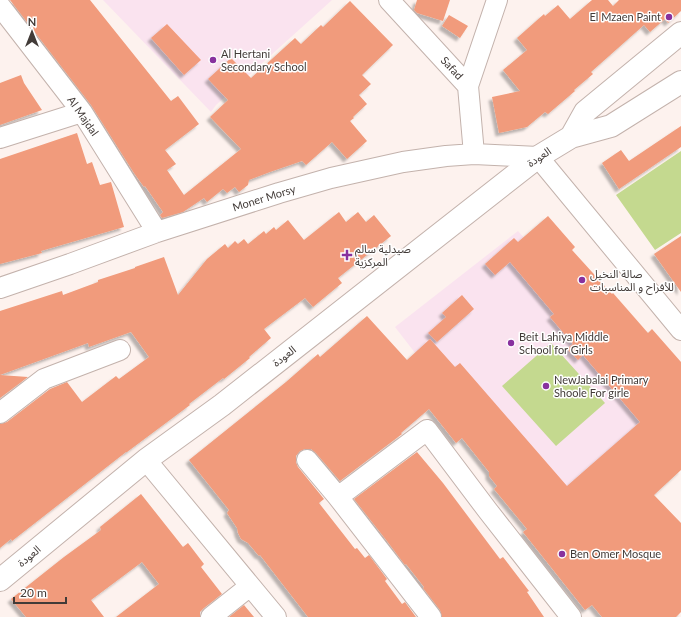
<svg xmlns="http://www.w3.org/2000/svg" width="681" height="617" font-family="Lato,'Noto Sans Arabic',sans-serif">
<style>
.education{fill:#fae3ef}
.green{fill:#c4d98f}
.building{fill:#f19b7b;filter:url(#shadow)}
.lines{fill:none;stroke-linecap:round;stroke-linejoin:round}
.minor-casing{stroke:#c3b2ac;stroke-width:22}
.secondary-casing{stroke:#c3b2ac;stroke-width:24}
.minor{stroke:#fff;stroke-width:20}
.secondary{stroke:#fff;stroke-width:22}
.poi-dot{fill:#88319e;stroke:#fff;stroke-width:1.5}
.labels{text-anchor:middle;stroke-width:3;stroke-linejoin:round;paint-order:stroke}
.poi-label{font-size:11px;fill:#423b38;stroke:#fff;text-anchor:start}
.street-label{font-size:11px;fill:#423b38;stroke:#fff}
</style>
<defs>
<filter id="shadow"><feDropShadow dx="-3.5" dy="3.5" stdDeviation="1" flood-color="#0004"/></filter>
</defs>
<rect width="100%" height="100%" fill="#fdf2ee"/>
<!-- education -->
<path class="education" d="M103,0h229l-116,105 -5,7z
M518,231l65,73 98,120 -108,100 -154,-166 -24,-31z"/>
<!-- green -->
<path class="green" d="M681,151v82l-26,17 -39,-55z
M551,343l54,60 -49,43 -54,-60z"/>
<!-- building -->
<path class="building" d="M10,0h80l81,101 7,-5 21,28 -34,26 11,14 -9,6 17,25 57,-46 -31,-32 18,-17 -20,-21 23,-21 20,20 44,-40 6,6 20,-19 2,2 27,-26 43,44 -31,30 9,9 -12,11 8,9 -14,13 1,1 -4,3 17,20 -20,18 -15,-17 -26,23 -4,-4 -32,11 -21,8 -1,5 -9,7 -4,-5 -8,6 -4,-4 -16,13 -3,-4 -21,14 -21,6 -2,-3 3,-3 -18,-26 -1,1 -10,-14 -43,-68z
M417,0h33l-7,21 -26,-8 -3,-3z
M592,0h16l5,6 6,-6h62v11l-13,12 -3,-4 -15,13 -6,-7 -53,47 2,2 -19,16 1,1 -27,23 -3,-2 -18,15 -28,6 -7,-36 28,-6 -17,-21 24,-20 -10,-12 27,-24 1,2 13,-11 12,14z
M449,15l19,11 -8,12 -18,-12z
M167,24l34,36 -17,15 -33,-37z
M21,75l3,8 18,27 -42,15v-42z
M681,126v21l-62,42 -17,-26 19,-13 8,11z
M77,133l10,31 5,-2 8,23 11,-3 13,45 -83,24 1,2 -42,11v-105z
M339,212l7,10 12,-10 8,10 8,-7 17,21 -53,42 4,5 -29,24 -8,-9 -41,31 7,9 -22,19 1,1 -26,21 -1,-1 -34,26 1,1 -63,47h-1l-114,89 -1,-2 -11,9v-124l7,-2 43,-33 17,-7 15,20 34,-26 3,3 30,-22 -18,-25 -42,15 -1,-4 -88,32v-64l62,-20 1,4 35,-13v-2l37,-12v-1l29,-10 14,38 29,-36 18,-15 3,4 7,-7 3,3 6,-5 4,5 16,-13 2,3 8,-7 2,3 12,-10 16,20z
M548,216l27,31 -3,3 40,44 1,-1 35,40 4,-4 29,33v108l-27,25 27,28v89l-5,5h-74l-10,-12 -7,5 -62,-78 4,-3 -33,-40 3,-3 -8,-10v-4l-27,-34 -6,5 -27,-34 -28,24 1,1 -62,47 -24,-28 -5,-4h-6l-5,2 -4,5v6l2,5 26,32 -5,4 36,46 2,-1 8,10 4,-3 18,24 -2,2 17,23 3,-2 11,15h-108l-48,-62 -1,1 -11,-13 -7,-4 -3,-6 -1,-5 -10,-15 2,-3 -40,-50 97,-78 32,-28 2,3 47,-41 40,44 23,-21 25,28 5,-4 107,123 73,-64 -57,-67 -5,5 -11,-11 6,-5 -23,-27 4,-3 -44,-52 -15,13 -10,-11 29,-26 4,4z
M681,236v56l-27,-38z
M462,295l12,14 -37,33 -9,-9 18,-16 -4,-4z
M0,375l28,2 -28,21z
M417,452l26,31 57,76 3,-2 26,34 -2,1 17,25h-102l-2,-7 -17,-22 1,-1 -18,-23 -1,1 -18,-24 -33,-42z
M141,494l42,53 5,-4 16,21 -3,3 21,27 -18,14 -4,4v5h-84l43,-33 -17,-22 -51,38 13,17h-78l-15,-18 53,-42 37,-27 -1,-3z
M244,605l10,12h-25z"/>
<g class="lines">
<!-- minor casing -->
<g class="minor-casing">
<path id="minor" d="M389,0l79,86 6,68
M0,6l82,106 75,120
M468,86l29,-86
M0,138l82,-26
M0,288l70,-24 87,-32 122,-39 52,-15 72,-16 43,-6 28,-2 64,3 143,173
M0,413l44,-34 76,-29
M146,460l130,157
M307,460l31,37 93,120
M338,497l89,-67 61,81 83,106
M211,617l39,-31"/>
</g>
<!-- secondary casing -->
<g class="secondary-casing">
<path id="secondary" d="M571,137l14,-25 96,-79
M0,580l146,-120 76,-55 316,-248 33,-20 40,-11 70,-44"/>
</g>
<!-- minor -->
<use href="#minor" class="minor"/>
<!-- secondary -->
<use href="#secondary" class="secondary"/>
</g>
<!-- markers -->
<g class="poi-dot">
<circle cx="669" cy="17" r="4"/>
<circle cx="213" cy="60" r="4"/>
<path d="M345 249h4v4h4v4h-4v4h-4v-4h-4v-4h4z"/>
<circle cx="582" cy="280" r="4"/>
<circle cx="511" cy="343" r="4"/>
<circle cx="546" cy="386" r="4"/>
<circle cx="562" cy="554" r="4"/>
</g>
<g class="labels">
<!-- poi labels -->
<g class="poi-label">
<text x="661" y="21" text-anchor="end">El Mzaen Paint</text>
<text x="221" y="58">Al Hertani<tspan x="221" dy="13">Secondary School</tspan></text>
<text x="355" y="253">صيدلية سالم<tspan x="355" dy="13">المركزية</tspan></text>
<text x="590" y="278">صالة النخيل<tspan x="590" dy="13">للأفراح و المناسبات</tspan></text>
<text x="519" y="341">Beit Lahiya Middle<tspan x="519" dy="13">School for Girls</tspan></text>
<text x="554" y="384">NewJabalai Primary<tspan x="554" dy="13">Shoole For girle</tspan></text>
<text x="570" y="558">Ben Omer Mosque</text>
</g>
<!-- street labels -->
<g class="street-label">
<text transform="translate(452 68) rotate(47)" y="4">Safad</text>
<text transform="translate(83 116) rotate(55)" y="4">Al Majdal</text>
<text transform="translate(539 157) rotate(-34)" y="4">العودة</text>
<text transform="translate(264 198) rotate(-17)" y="4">Moner Morsy</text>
<text transform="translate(284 356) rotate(-38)" y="4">العودة</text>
<text transform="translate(29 556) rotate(-40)" y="4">العودة</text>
</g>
</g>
<!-- north arrow -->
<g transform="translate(32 32)" stroke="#ffffff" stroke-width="3" paint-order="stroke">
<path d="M0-3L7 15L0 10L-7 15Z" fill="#423b38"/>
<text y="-6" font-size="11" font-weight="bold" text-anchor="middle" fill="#423b38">N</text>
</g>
<!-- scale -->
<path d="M14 597v6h52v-6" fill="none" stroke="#423b38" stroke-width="2"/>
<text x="20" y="597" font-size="12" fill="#423b38" stroke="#ffffff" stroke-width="3" paint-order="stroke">20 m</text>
</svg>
